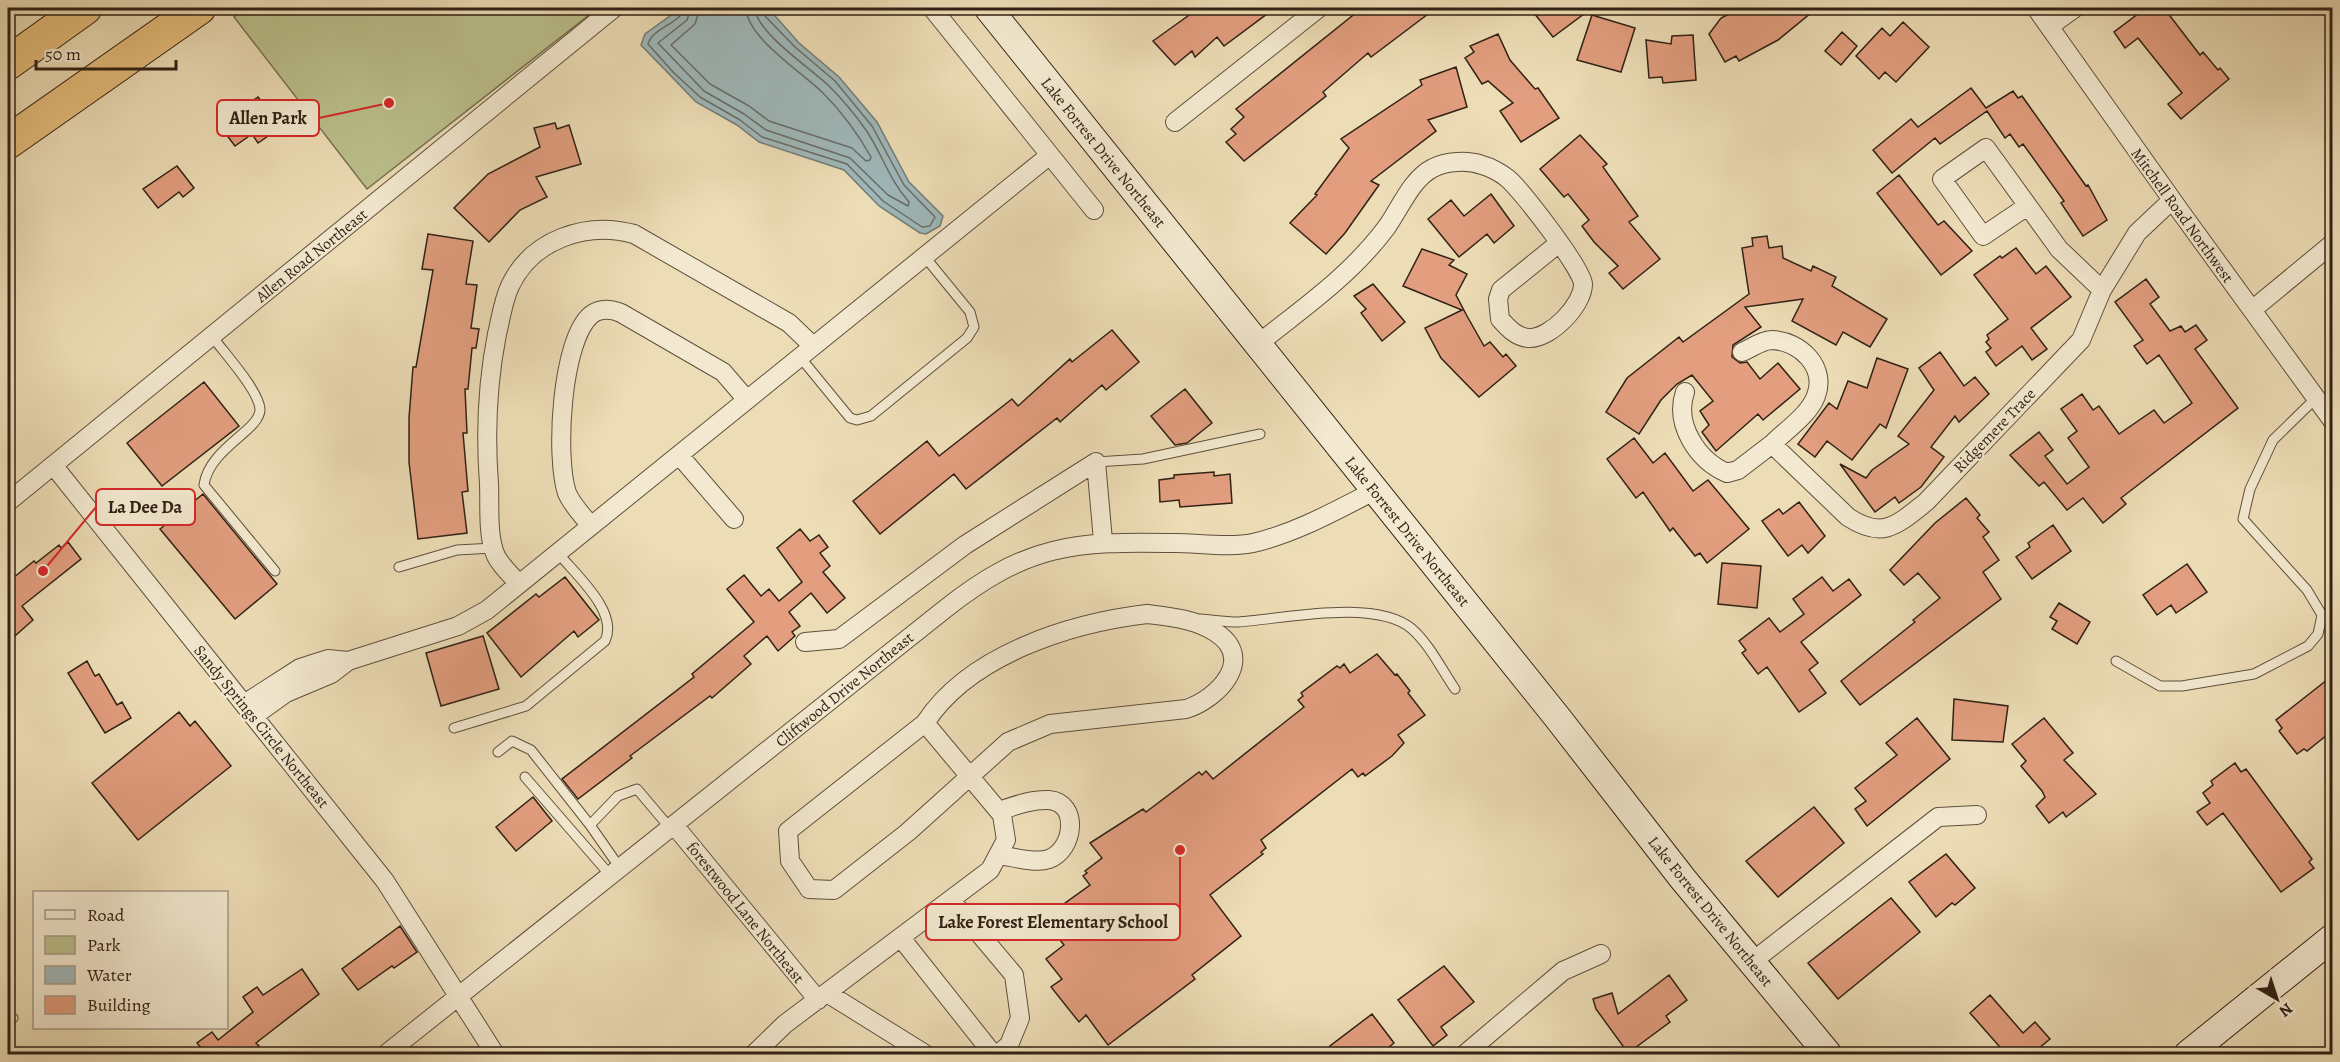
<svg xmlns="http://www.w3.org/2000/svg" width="2340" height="1062" font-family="Alegreya,serif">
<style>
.green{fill:#bbc08c;stroke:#767050;stroke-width:1.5}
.water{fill:#9fb8ba;stroke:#737c78;stroke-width:1.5}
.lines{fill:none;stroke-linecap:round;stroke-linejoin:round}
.shore{stroke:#686c68;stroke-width:1.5}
.building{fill:#e29e7f;stroke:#302115;stroke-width:1.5}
.lane-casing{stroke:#5f503d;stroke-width:11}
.street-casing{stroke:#5f503d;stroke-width:20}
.secondary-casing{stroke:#302115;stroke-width:29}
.highway-casing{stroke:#302115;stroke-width:35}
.lane{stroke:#f3e9d0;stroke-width:9}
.street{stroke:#f3e9d0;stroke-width:18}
.secondary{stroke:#f3e9d0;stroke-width:27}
.highway{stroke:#e6be7b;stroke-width:33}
.labels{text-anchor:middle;stroke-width:4.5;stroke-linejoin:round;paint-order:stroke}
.street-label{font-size:16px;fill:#302115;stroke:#f3e9d0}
.leader{fill:none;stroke:#d62828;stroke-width:2}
.callout-dot{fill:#d62828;stroke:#f3e9d0;stroke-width:2}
.callout{fill:#f3e9d0;stroke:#d62828;stroke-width:2}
.callout-label{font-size:18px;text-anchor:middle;font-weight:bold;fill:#302115}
</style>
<rect width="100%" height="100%" fill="#edddb6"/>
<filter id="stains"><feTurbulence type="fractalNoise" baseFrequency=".00333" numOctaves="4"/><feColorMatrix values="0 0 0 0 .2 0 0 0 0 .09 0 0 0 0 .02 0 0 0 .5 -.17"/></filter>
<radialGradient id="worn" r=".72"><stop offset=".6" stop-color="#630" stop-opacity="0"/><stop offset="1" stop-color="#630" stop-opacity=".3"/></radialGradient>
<!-- green -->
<path class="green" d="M247,8h351l-231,181 -133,-172z"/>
<!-- water -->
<path class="water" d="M681,8h87l31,35 40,34 38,45 32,60 34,34 -3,10 -14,8 -6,-1 -41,-27 -35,-36 -85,-28 -22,-17 -41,-23 -55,-57 4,-11z"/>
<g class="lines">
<!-- shore -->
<path class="shore" d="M684,8c-3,16 -31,19 -36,36l25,28 27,25 40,23 22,17 85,27 36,37 39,26 8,-1 5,-9 -31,-32 -32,-59 -37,-45 -40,-34 -30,-31 -3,-8
M691,8l-4,12 -29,23 46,48 40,23 22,16 84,28 38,37 20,11 1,-4c-19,-21 -27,-48 -43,-72 -10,-14 -23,-30 -36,-43 -18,-18 -74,-54 -75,-79
M700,8l-5,16 -24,21 39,39 39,22 20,15 83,27 14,13 4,-1 1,-3c-13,-23 -29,-45 -48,-64 -21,-21 -76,-55 -77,-85"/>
</g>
<!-- building -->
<path class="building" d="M1199,8h76l-51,38 -7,-9 -22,20 -3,-6 -17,14 -22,-24z
M1362,8h74l-65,49 -3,-4 -45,39 3,4 -82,65 -18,-19 10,-8 -5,-5 13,-12 -8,-8z
M1530,8h62l-39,29z
M1741,8h76l-39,32 -39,21 -3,-5 -11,6 -16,-28 12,-16z
M2146,8h18l36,47 3,-3 15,18 2,-2 9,11 -48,40 -13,-15 14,-11 -44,-55 -13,10 -11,-16z
M1592,15l43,13 -14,44 -44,-12z
M1903,22l26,25 -33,35 -11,-10 -6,7 -23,-23 26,-28 8,8z
M1842,32l15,14 -16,19 -16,-14z
M1498,34l12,26 25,29 3,-1 21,30 -38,24 -21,-31 13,-8 -25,-22 -6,3 -17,-26 9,-6 -4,-6z
M1693,35l3,45 -33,3 -1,-6 -13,1 -3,-38 25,4 1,-8z
M1456,67l11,40 -39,13 8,11 -65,50 8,4 -34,48 -19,21 -36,-31 27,-28 -2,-1 34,-46 -8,-9 81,-54 -2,-5z
M1971,88l15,20 27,-17 5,7 4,-2 64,90 2,-1 19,35 -24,16 -22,-33 3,-2 -41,-57 -4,3 -9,-13 -5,4 -18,-27 -47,33 -5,-6 -43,35 -19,-23 38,-31 7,8z
M258,97l7,9 6,-5 13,18 -5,4 2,4 -23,16 -6,-9 -17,12 -16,-21z
M555,123l2,6 12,-4 12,39 -45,13 11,20 -27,13 -31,32 -35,-34 34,-34 52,-27 -6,-19z
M1580,135l27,29 -4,3 35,49 -9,6 31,37 -37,30 -14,-16 9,-7 -24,-24 -12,-16 7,-6 -21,-26 -4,3 -24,-28z
M177,166l17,22 -11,9 -4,-5 -21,16 -15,-19z
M1899,175l39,50 6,-4 28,30 -31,24 -64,-82z
M1491,194l23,32 -20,17 -7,-9 -28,23 -31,-38 23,-19 13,16z
M428,234l45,7 -7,43 11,1 -6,43 8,1 -3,19h-4l-4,41h-3l2,44h-4l5,58 -6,1 5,41 -49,6 -9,-77v-44l4,-51h3l17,-97 -11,-1z
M1767,236l2,12 13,-2 1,12 28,13 2,-5 23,11 -4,9 55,33 -17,28 -27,-15 -7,13 -44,-24 11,-22 -58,8 16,20 -28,18 -1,12 8,6 7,-1 13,17 18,-16 22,26 -37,31 -5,-6 -42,37 -14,-19 7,-7 -9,-14 13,-10 -21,-26 -15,9 -16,16 -22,34 -33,-22 21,-34 52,-41 4,5 66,-48 -7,-46 11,-2 -1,-8z
M2016,248l20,26 10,-8 25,31 -40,31 16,21 -15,11 -10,-14 -26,20 -10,-14 5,-4 -5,-6 3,-3 -2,-4 21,-16 -34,-44 26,-19 2,2z
M1422,249l32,11 -5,5 18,9 -11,21 11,21 17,30 6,-4 13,15 3,-3 10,12 -37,31 -38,-39 -16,-30 37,-18 -59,-24z
M2146,279l13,18 -9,7 20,27 11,-5 4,6 11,-7 11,15 -12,9 43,59 -117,90 5,6 -23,19 -20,-25 -16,12 -23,-28 -5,4 -29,-31 29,-23 14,18 -8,6 22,28 22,-17 -21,-29 9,-7 -16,-22 21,-15 11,16 6,-4 20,28 35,-24 10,13 28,-20 -33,-48 -12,9 -13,-18 9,-6 -28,-38z
M1373,284l32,38 -23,19 -21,-28 5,-4 -12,-13z
M1112,330l27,32 -33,28 -4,-5 -42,37 -3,-4 -91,71 -12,-15 -74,60 -27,-33 74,-60 12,15 73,-57 6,7 52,-47 2,3z
M1940,352l24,34 11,-9 14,17 -30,28 -4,-6 -24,31 13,10 -23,30 -22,16 -4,-6 -20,15 -35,-48 26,14 6,-8 37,-26 -11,-8 36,-46 -15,-22z
M1877,358l31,11 -22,59 -6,-4 -28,36 -25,-19 -12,16 -17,-13 31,-41 8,6 11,-28 19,7z
M204,382l35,44 -77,60 -35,-43z
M1185,389l27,34 -25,20 -12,2 -24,-29z
M1634,438l19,25 12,-10 28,38 15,-11 41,49 -42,34 -7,-10 -5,3 -22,-28 -3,3 -27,-39 -7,6 -29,-39z
M1214,472v4l16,-2 2,29 -52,4 -1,-7 -19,2 -1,-22 15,-2v-3z
M203,494l74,90 -42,35 -75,-90z
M1966,498l14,17 -3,3 12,14 -6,5 16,23 -16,12 18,27 -141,106 -19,-24 74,-59 -2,-2 27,-22 -22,-25 -14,12 -14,-15 45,-47z
M1799,502l26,34 -17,17 -6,-8 -14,11 -26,-35 17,-12 4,5z
M2053,525l18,26 -39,28 -16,-22 14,-10 -2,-4z
M800,529l10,12 9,-6 9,12 -8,6 10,13 -7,6 22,26 -18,15 -16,-20 -22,19 11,14 -8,6 3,4 -17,15 -11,-15 -23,20 7,8 -39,34 -2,-2 -80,60 2,2 -54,41 -16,-20 132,-102 -2,-3 62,-52 -27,-33 17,-14 17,21 8,-7 10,12 23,-19 -25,-34z
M68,542l13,17 -59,47 11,14 -25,22v-60l26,-21 2,2 23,-18 2,3z
M1722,563l39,3 -4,42 -39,-4z
M2187,564l20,28 -31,21 -5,-8 -14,10 -14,-20z
M565,577l34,43 -21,17 -4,-6 -53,46 -34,-44 49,-39 3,3z
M1822,577l11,14 16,-12 12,16 -60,47 17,21 -9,7 17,23 -27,19 -32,-45 -9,7 -16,-21 4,-3 -7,-9 30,-23 11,14 24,-18 -11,-15z
M2059,603l31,19 -13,22 -25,-15 5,-8 -7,-4z
M483,636l16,53 -58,17 -15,-53z
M1377,654l18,21 2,-1 13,17 -2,2 17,22 -27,20 6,8 -12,13 -27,20 -2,-3 -5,4 -6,-8 -91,71 5,8 -5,4 2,2 -53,41 31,41 -49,39 3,4 -87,66 -22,-30 -7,7 -28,-35 11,-8 -16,-20 18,-14 -21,-26 47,-34 -7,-9 4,-3 -2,-2 17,-13 -12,-15 53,-34 3,3 53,-40 3,3 4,-4 7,8 91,-72 -6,-7 5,-4 -2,-3 36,-27 3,2 4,-4 6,9z
M87,661l8,15 4,-2 18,31 5,-3 9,16 -26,15 -37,-60z
M2332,676v55l-25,20 -3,-2 -7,5 -18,-23 3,-3 -6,-8z
M1954,699l54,7 -5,36 -51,-2z
M179,712l11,14 5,-5 36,45 -93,74 -46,-57z
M1917,718l33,41 -83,67 -12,-17 11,-8 -11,-13 42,-33 -11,-12z
M2044,718l29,35 -9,7 32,34 -30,23 -3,-5 -14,11 -13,-17 9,-9 -3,-6 -21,-25 5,-5 -14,-17z
M2235,763l6,9 5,-3 66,90 -3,3 5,6 -33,24 -58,-79 -16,12 -10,-13 13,-9 -7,-10 10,-8 -2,-4z
M533,797l19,24 -36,30 -20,-24z
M1814,807l30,36 -66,54 -32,-36z
M1946,854l29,34 -20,17 -3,-2 -16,14 -27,-35z
M1891,898l29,34 -82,67 -30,-36z
M400,926l17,26 -23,16 -2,-2 -34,24 -16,-21z
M1444,966l30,36 -33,25 6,8 -14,11 -35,-46z
M302,969l17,25 -63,49 3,3 -11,8h-48l4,-2 -7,-9 15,-11 6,8 35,-28 -10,-15 14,-10 6,8z
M1669,975l18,25 -21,16 4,6 -42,31 -32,-44 -3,-10 19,-6 6,21z
M1990,995l33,38 12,-11 15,17 -18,15h-26l-36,-41z
M1372,1014l22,29 -6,5 6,6h-58l-6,-8z"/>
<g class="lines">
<!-- lane casing -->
<g class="lane-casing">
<path id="lane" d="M212,336c12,17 46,53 48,73 1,21 -51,39 -56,76l71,86
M800,357l50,61 7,2 14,-4 96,-78 7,-11 -4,-15 -45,-55
M1096,462l47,-3 117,-25
M399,567l58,-17 37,-2
M1201,619c12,1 25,3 37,3 44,-3 138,-24 174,7 18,16 30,41 43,60
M2116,661l44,25h22l72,-12 54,-28 10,-12 4,-19 -15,-25 -64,-71 7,-30 23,-49 43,-42
M454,728l72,-22 79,-65c14,-29 -29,-66 -47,-88
M498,752l14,-11 19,9 59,75
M525,777l85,98
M620,868l-30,-43 28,-29 19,-7 33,39
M8,1022l5,-4"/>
</g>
<!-- street casing -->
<g class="street-casing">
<path id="street" d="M932,8l162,202
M2036,8l144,203 152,209
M2050,26l25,-18
M1175,122l144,-114
M2026,207l-43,29 -41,-57 44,-31 73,101 43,41
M2252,310l80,-66
M1258,344c45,-36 93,-69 128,-116 14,-19 25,-49 47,-60 13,-7 35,-8 49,-3 8,2 19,8 25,13 13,10 77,93 76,106 0,21 -32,54 -53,54 -13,0 -22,-10 -30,-19l-2,-20 3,-9 58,-47
M1742,352c10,-4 20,-12 30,-12 28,1 55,27 44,56 -7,19 -30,34 -44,48
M1685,392c-11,32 12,68 42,81l11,-3 34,-26 76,73c35,23 49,8 78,-15l155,-162 21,-50 35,-57 35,-33
M679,455l55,64
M53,465l332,416 110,173
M8,502l606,-494
M591,526c-8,-10 -19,-21 -24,-33 -12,-35 -6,-153 24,-178 9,-7 20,-6 30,-2l102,59 24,28
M519,584c-7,-8 -18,-18 -23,-28 -9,-20 -6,-51 -7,-72 -4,-52 -2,-99 8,-150 4,-16 6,-33 13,-48 22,-47 77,-65 124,-52l155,89 24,23
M1147,614c24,3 47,5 68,18 42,26 3,67 -29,77l-136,15 -42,18 -100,90 -74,58 -25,-1 -19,-28 -2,-30 137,-108c44,-68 145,-100 222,-109z
M805,642l34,-3 126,-94 131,-83 7,79
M244,704l56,-36 28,-9 20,2 110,-35 29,-16 563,-455
M254,716l32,-23 45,-19 17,-13
M674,825l144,175
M999,855c15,2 36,9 50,4 25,-9 31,-56 0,-59 -17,-1 -35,6 -50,11
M951,900l63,75 6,43 -11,27 -11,9
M901,938l92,116
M1753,961l185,-144 39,-2
M827,993l98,61
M386,1054l559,-445c82,-65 129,-68 230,-66 22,0 57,5 78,0 43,-10 82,-32 121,-52
M754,1054l31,-30 205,-154 16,-30 -4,-25 -77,-92
M1465,1054l98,-83 38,-17"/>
</g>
<!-- secondary casing -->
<g class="secondary-casing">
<path id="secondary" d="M988,8l569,709 126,162 145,175
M2188,1054l144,-116"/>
</g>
<!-- highway casing -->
<g class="highway-casing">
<path id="highway" d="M8,63l77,-55
M8,142l191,-134"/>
</g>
<!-- lane -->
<use href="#lane" class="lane"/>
<!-- street -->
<use href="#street" class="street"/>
<!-- secondary -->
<use href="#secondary" class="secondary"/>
<!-- highway -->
<use href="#highway" class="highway"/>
</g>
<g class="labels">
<!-- street labels -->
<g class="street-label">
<text transform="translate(1104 152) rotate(51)" y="6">Lake Forrest Drive Northeast</text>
<text transform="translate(2183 215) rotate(54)" y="6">Mitchell Road Northwest</text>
<text transform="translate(311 255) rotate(-39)" y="6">Allen Road Northeast</text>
<text transform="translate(1994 430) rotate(-46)" y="6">Ridgemere Trace</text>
<text transform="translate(1408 531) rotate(51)" y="6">Lake Forrest Drive Northeast</text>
<text transform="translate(844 689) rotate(-39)" y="6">Cliftwood Drive Northeast</text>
<text transform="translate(262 726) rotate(51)" y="6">Sandy Springs Circle Northeast</text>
<text transform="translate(1711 911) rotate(51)" y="6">Lake Forrest Drive Northeast</text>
<text transform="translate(746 912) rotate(51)" y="6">forestwood Lane Northeast</text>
</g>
</g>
<!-- callouts -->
<path class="leader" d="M389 103L319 118M43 571L96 507M1180 850L1180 922"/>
<g class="callout-dot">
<circle cx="389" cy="103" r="6"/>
<circle cx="43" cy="571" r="6"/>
<circle cx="1180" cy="850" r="6"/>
</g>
<g class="callout">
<rect x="217" y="100" width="102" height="36" rx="6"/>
<rect x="96" y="489" width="99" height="36" rx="6"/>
<rect x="926" y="904" width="254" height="36" rx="6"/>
</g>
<g class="callout-label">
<text x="268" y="124">Allen Park</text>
<text x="145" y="513">La Dee Da</text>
<text x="1053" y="928">Lake Forest Elementary School</text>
</g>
<!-- margin -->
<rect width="2340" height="1062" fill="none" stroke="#edddb6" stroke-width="30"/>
<rect x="9" y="9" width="2322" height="1044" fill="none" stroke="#302115" stroke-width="3"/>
<rect x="15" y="15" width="2310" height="1032" fill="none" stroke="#302115" stroke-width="1.5"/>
<!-- legend -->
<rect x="33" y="891" width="195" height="138" fill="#f3e9d0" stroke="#a59985" stroke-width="1.5"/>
<rect x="45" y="910" width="30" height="9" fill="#f3e9d0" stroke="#a59985" stroke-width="1.5"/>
<text x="87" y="921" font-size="18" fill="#302115">Road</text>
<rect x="45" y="936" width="30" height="18" fill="#bbc08c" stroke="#a59985" stroke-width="1.5"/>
<text x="87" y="951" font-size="18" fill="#302115">Park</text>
<rect x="45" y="966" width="30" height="18" fill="#9fb8ba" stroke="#a59985" stroke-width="1.5"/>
<text x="87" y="981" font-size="18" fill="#302115">Water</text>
<rect x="45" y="996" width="30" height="18" fill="#e29e7f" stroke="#a59985" stroke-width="1.5"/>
<text x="87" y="1011" font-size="18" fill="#302115">Building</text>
<!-- north arrow -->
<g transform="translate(2277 999) rotate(141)" stroke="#f3e9d0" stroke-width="4.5" paint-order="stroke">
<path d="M0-4.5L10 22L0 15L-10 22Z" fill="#302115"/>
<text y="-9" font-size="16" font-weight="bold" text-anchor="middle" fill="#302115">N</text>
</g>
<!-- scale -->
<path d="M36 60v9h140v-9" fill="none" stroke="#302115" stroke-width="3"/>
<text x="45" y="60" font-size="18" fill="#302115" stroke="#f3e9d0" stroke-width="4.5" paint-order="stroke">50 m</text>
<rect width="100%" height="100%" filter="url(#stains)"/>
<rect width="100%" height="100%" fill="url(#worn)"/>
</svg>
